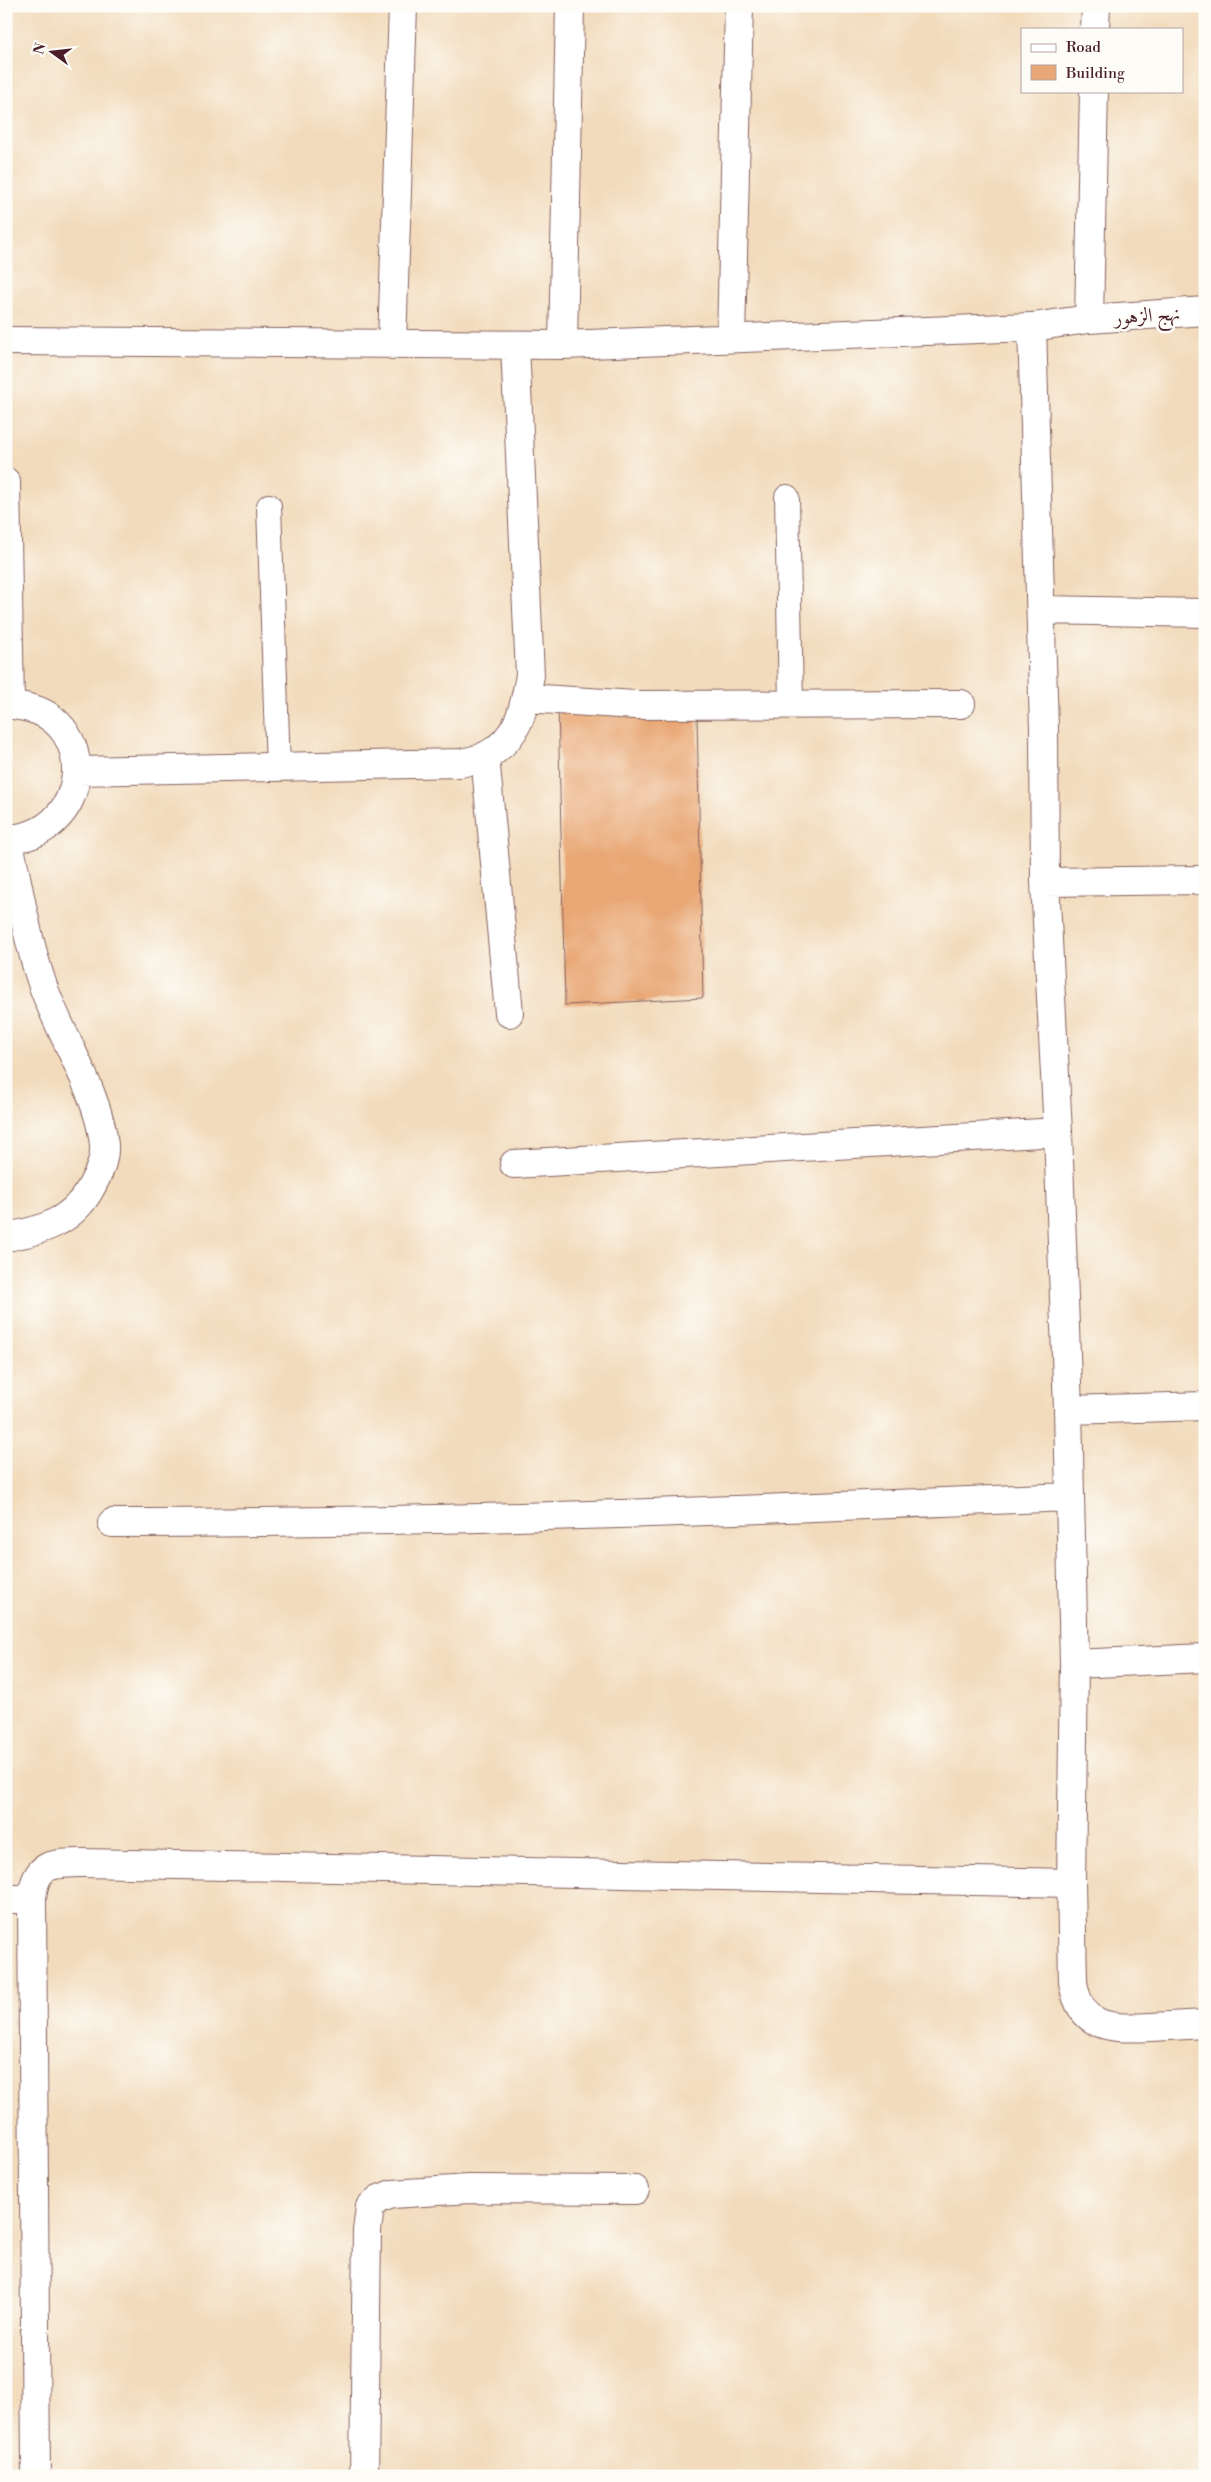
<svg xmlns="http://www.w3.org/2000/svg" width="1211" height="2482" font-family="'Libre Bodoni',Amiri,serif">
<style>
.building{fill:#e9a775}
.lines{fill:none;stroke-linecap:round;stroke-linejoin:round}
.service-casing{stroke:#85615e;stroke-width:26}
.minor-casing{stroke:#85615e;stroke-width:30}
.service{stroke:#fff;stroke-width:24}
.minor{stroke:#fff;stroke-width:28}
.labels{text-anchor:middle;stroke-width:5;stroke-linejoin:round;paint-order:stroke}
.street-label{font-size:20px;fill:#4a1f2b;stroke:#fdfcf7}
</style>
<rect width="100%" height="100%" fill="#fdfcf7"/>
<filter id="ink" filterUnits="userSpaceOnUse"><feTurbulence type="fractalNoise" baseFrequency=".02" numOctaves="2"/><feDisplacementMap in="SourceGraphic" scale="10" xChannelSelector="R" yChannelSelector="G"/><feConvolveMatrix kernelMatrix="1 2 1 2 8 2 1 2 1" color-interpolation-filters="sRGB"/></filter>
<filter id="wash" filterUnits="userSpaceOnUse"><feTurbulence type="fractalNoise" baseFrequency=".0096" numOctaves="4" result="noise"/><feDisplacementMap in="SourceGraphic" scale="20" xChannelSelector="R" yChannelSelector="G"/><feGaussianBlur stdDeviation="1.12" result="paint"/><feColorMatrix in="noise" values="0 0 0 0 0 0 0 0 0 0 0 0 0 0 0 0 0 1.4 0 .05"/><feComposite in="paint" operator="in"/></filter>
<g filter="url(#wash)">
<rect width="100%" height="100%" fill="#f2dbbc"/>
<g id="blocks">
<!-- building -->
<path class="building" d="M558,705l139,10 6,283 -138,7z"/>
</g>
</g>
<g filter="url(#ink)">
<use href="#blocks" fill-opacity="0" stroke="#85615e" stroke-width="1"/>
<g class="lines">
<!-- service casing -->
<g class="service-casing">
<path id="service" d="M787,497l4,207
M269,506l9,262"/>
</g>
<!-- minor casing -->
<g class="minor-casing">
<path id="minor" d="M1095,29l1,-23
M1089,319l5,-228
M1032,327l12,402 1,153 13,250 10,278 6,254 -3,219 2,99c7,47 38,47 78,45 18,-1 36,-2 54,-3
M731,338l8,-332
M6,341l557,4 469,-18 57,-8 116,-8
M392,345l11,-339
M563,345l7,-339
M6,482l4,222
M1041,610l164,3
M526,698l109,7 326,-1
M6,705c6,-1 13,1 19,2 76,15 65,130 -19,132
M485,756l24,257
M78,771l382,-8c8,-2 19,-3 26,-7 33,-18 38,-47 44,-81l-15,-330
M1045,882l160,-2
M514,1164l544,-32
M6,1237c34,-6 64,-14 83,-46 8,-14 16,-29 15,-46 -4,-50 -46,-114 -62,-162 -16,-47 -23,-96 -34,-144
M1068,1410l137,-4
M112,1523c319,0 638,-13 957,-26
M1074,1664l131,-6
M6,1899h26
M36,2476l-4,-577c3,-36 18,-35 50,-36l989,20
M364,2476l3,-245 3,-24 9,-8 13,-5 77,-5 166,1"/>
</g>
<!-- service -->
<use href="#service" class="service"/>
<!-- minor -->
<use href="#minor" class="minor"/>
</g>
</g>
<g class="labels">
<!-- street labels -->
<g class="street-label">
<text transform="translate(1147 315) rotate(-4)" y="7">نهج الزهور</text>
</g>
</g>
<!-- margin -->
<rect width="1211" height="2482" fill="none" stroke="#fdfcf7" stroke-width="25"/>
<!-- legend -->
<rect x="1021" y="28" width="162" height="65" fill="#fdfcf7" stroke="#b5a4a5"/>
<rect x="1031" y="44" width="25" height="8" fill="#ffffff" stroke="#b5a4a5"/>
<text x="1066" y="52" font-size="15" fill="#4a1f2b">Road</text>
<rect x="1031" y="65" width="25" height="15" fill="#e9a775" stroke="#b5a4a5"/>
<text x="1066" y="78" font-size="15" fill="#4a1f2b">Building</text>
<!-- north arrow -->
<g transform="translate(52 52) rotate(285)" stroke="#fdfcf7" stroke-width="4" paint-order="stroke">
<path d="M0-4L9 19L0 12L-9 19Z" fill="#4a1f2b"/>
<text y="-8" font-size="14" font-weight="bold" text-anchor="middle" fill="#4a1f2b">N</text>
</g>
</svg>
